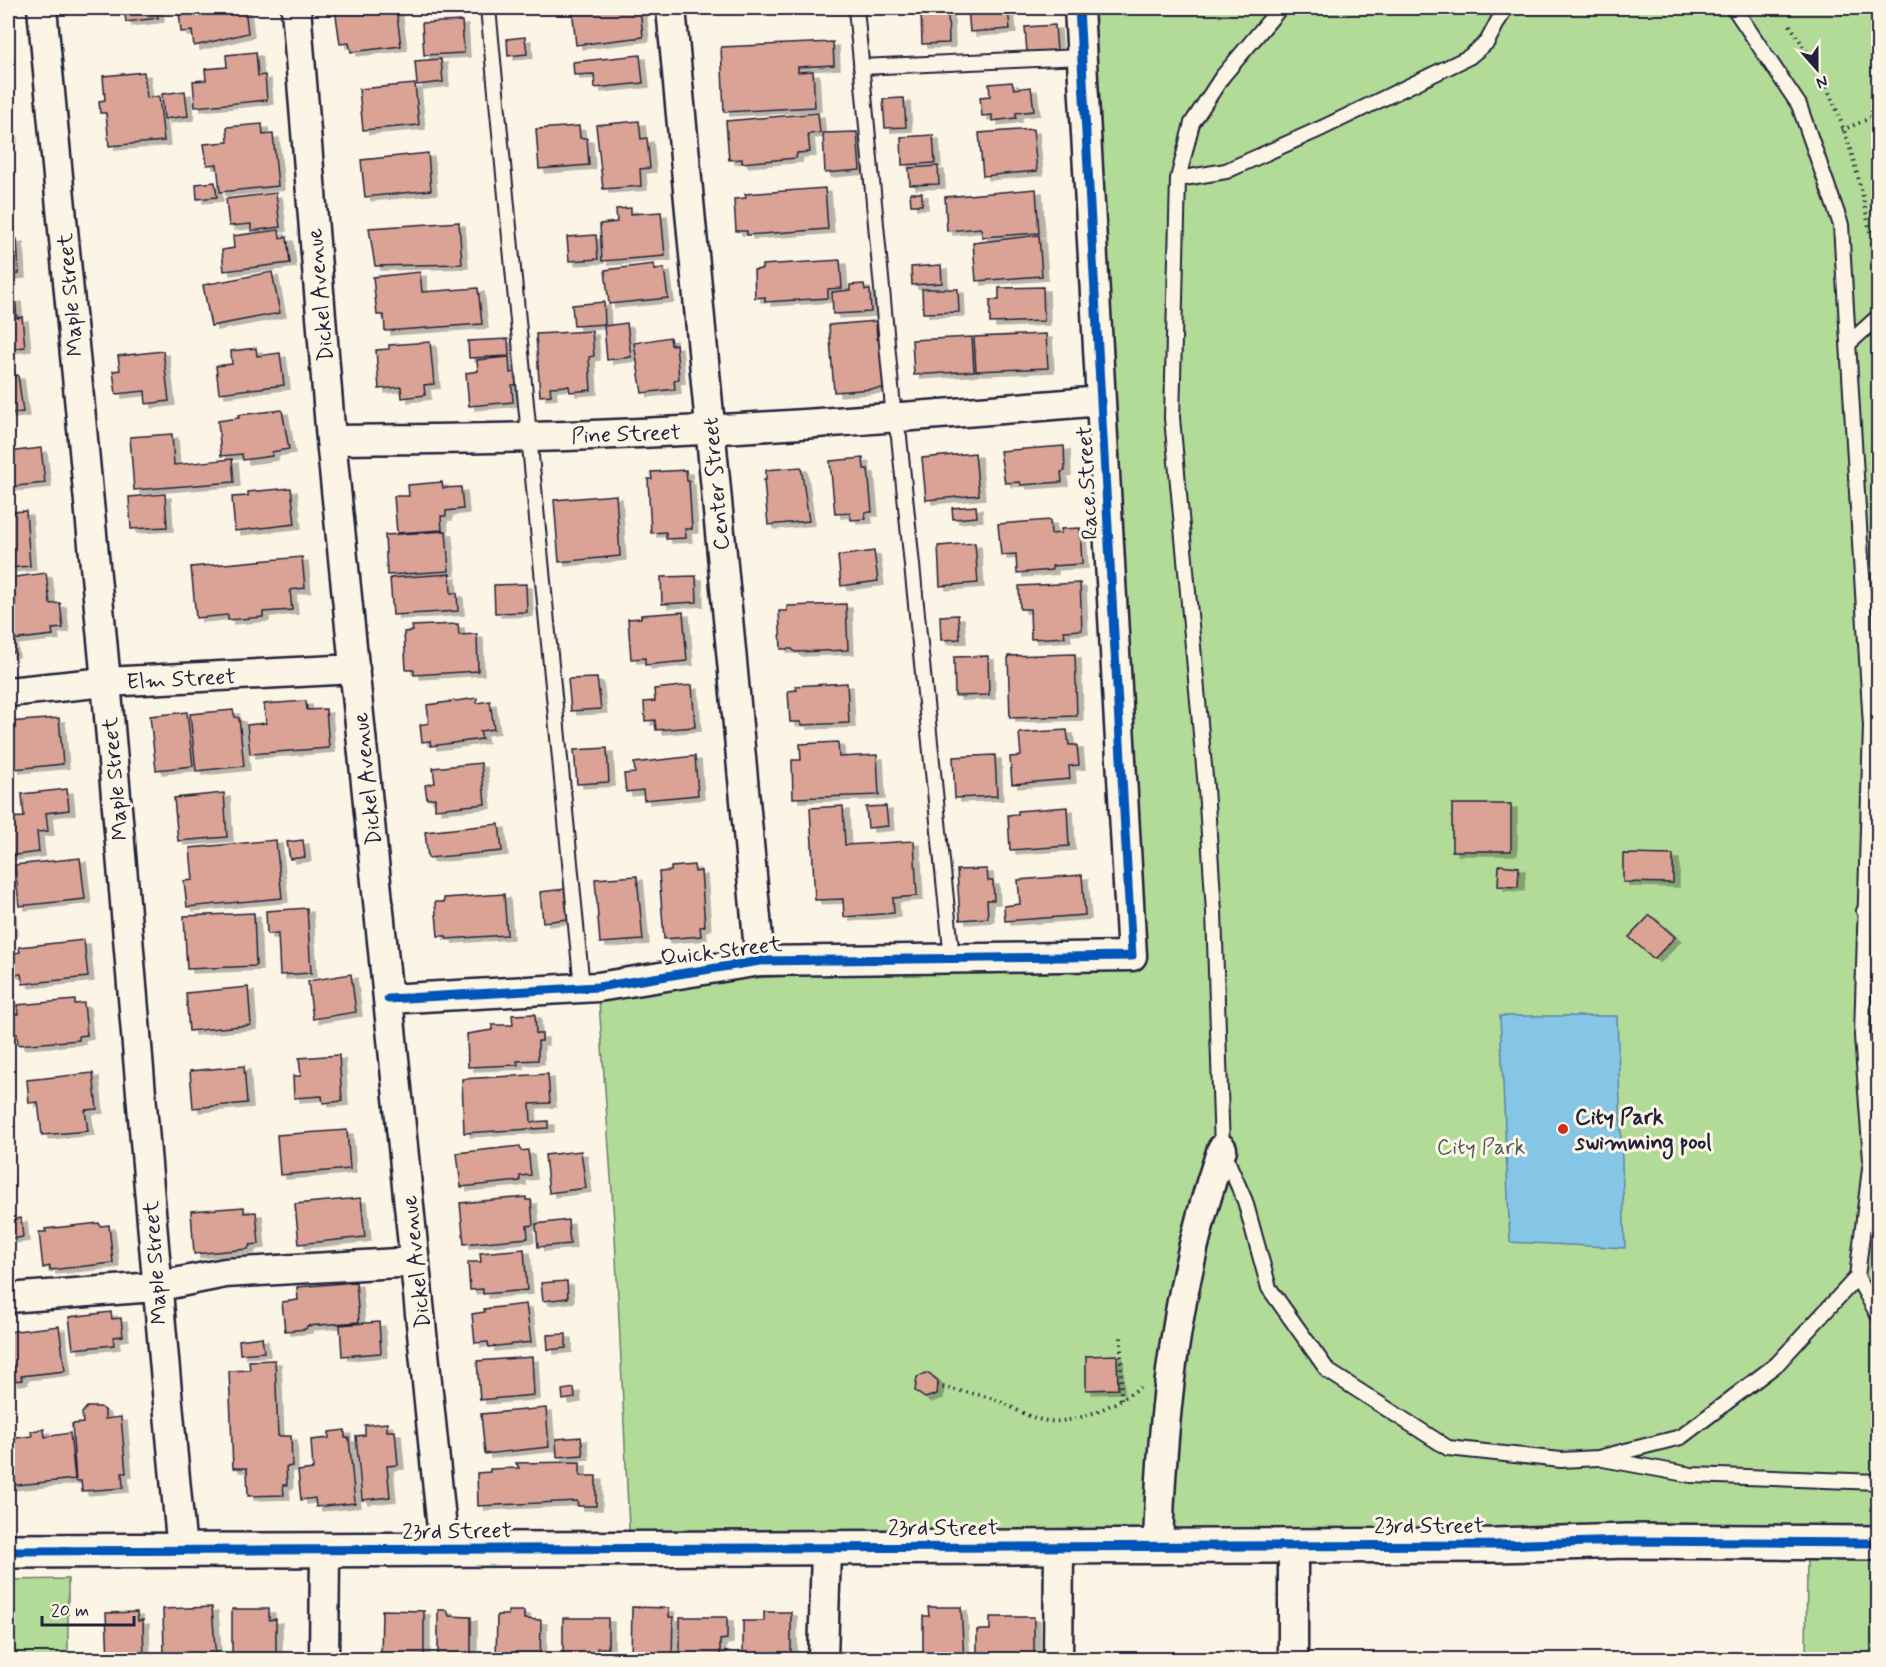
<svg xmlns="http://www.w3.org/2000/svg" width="1886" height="1667" font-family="Mynerve,sans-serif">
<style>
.green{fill:#b2db98;stroke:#6a7e6a;stroke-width:1.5}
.water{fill:#85c6e6;stroke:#5d84a2;stroke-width:1.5}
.building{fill:#dba395;stroke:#22223b;stroke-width:1.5;filter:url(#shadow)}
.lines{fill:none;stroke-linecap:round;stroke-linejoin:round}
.lane-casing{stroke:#22223b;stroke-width:18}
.street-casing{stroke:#22223b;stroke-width:33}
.secondary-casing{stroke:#22223b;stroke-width:38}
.path{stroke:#22223b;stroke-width:4;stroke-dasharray:1.5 4.5;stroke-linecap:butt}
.lane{stroke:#fcf5e5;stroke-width:14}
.street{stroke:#fcf5e5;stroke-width:28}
.secondary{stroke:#fcf5e5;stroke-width:33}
.cycleway-casing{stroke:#fcf5e5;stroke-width:13}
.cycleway{stroke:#0057b8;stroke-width:9}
.poi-dot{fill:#c8321e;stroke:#fcf5e5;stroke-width:2}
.labels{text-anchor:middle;stroke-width:6;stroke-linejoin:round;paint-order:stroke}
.street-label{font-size:22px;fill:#22223b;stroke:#fcf5e5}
.poi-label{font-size:22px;font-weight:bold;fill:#22223b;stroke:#fcf5e5;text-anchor:start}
.park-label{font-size:22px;fill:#4d5a57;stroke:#fcf5e5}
</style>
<defs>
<filter id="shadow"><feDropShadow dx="6" dy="4" stdDeviation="0" flood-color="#0004"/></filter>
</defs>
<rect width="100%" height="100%" fill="#fcf5e5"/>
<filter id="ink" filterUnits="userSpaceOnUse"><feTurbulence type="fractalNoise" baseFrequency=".0167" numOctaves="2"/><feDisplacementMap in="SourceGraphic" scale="12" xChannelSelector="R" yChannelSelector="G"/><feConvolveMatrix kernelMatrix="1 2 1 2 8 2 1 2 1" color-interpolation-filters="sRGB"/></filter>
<g filter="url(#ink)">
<!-- green -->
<path class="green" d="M1079,8h799v1535l-1248,6 -15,-313 -17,-249 534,-31z
M1878,1552v107l-72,1 1,-103z
M68,1579v80h-60v-79z"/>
<!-- water -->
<path class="water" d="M1500,1016h117l8,232 -115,-6z"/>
<!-- building -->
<path class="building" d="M124,8h33l1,10 -32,4z
M192,8h53l3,25 -54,13 -2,-15 -11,1 -2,-21 13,-1z
M335,8h61l5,38 -50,6 -2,-9 -9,1z
M572,8h68l3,29 -67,8z
M968,8h40l2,21 -40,3z
M948,11l1,32 -27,1 -1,-32z
M462,21l2,32 -40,2 -2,-32z
M1055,25l2,26 -30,2 -2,-26z
M525,37l2,17 -19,2 -1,-17z
M833,42l1,23 -36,2v5l15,-1 2,36 -91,5 -3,-65z
M256,52l2,24 7,-1 2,25 -72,7 -2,-26 13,-1 -1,-11 22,-2 -1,-12z
M640,55l3,28 -48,5 -1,-14 -20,1 -1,-13z
M441,59l2,23 -26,3 -2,-24z
M144,72l3,26 12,-2 5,45 -55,5 -3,-33h-6l-1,-12 6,-1 -2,-24z
M1012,82l2,7 17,-2 3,24 -18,2v5l-24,3v-6l-10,1 -2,-19 10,-1 -1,-12z
M415,84l4,41 -56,5 -4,-41z
M185,91l3,25 -24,3 -2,-25z
M904,98l2,29 -21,1 -2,-29z
M8,105l3,34h-3z
M818,113l2,20 -12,1 2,18 -13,1 -1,5 -54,5v-4l-13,1 -3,-39z
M639,121l2,18 6,-1 3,30 -10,1 1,17 -38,3 -7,-64z
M262,124l1,11 10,-1 5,52 -58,6 -3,-28 -10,1 -3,-21 24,-2 -1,-15z
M579,126l1,12h7l2,27 -50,4 -3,-40z
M1033,129l4,42 -54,5 -4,-43z
M857,132l3,38 -35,3 -2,-40z
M933,135l2,28 -33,2 -1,-28z
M428,153l3,37 -66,7 -4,-37z
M938,166l1,18 -29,1 -1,-17z
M215,182l2,15 -20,2 -1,-15z
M825,188l3,41 -81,6v-4h-11l-2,-32 12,-1 -1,-4z
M1036,189l3,44 -57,4 -1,-9 -34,3 -2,-34z
M276,193l4,34 -29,4v-7l-22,2 -3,-27z
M910,193h12v12h-11z
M631,208v6l30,-2 4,44 -63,5 -2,-37 17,-2 -1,-13z
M459,222l3,42 -87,2 -6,-38z
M279,230l1,8 7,-1 3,26 -66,8 -2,-21 12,-2 -1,-12z
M596,235l2,24 -29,2 -2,-24z
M1039,235l3,41 -66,5 -3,-38z
M17,239l2,35 -11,1v4v-39z
M840,260l2,28 -14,1v9l-63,4v-5l-10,1 -1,-28 8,-1v-4z
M654,264l1,6 9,-2 4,30 -59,6 -4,-34z
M941,265l1,18 -30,2 -1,-18z
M272,272l8,41 -69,13 -8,-41z
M420,272l2,20 56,-4 4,36 -97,7 -1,-16h-7l-4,-38z
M864,284l1,6h5l1,22 -38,2 -1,-22 18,-2v-5z
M1043,287l1,34 -54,2v-23h9v-12z
M922,289h36l1,23 -36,1z
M15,298l2,20 5,-1 3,30 -17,2v-50z
M604,302l1,22 -31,2 -2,-21z
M876,321l1,18h5l4,49 -52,4 -5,-67z
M627,323l4,34 -24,3 -3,-34z
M592,331l2,25 -5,1 2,33 -21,2 -1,-6 -19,1 1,8 -11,1 -4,-62z
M1046,334l2,34 -72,3 -2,-34z
M670,337l1,8 5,-1 3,35 -5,1 1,9 -33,4 -8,-50z
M972,337l2,34 -60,4 -2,-35z
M508,339l1,17 -40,2 -1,-17z
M430,342l4,42 -10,1 1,10 -23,3 -1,-11 -22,2 -3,-39 13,-1v-4z
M256,348l1,8 23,-3 4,32 -65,8 -3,-27 16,-2 -1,-13z
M163,351l6,50 -23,3 -1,-13 -29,3 -3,-23 7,-1 -2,-14z
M509,357l1,16 8,-1 1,13h-7l1,17 -44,4 -3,-33 12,-2 -1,-11z
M18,375l5,37 -15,2v-38z
M282,410l7,39 -17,3v4l-29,4 -1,-6 -21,2 -3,-35 21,-3 -1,-3z
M172,434l2,31 58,-6 2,23 -100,8 -4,-53z
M1064,446l1,25 -4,1 1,10 -41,3 -1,-3 -15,1 -5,-32z
M41,448l4,35 -37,4v-35z
M975,453l4,42 -53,5 -4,-42z
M863,458l1,11h4l4,43h-7l1,7 -15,1 -1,-7 -15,1 -5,-53z
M801,467l8,54 -41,4 -4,-45h2v-10z
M686,470l1,11h2l3,48h-7l1,9 -20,1v-7l-15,1 -3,-54h4l-1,-7z
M442,482l1,6 18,-1 2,22 -17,2v5h-5l1,14 -45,3 -3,-37h15l-1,-11z
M291,488l4,36 -60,7 -3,-34 16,-1v-4z
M165,494l2,33 -36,2 -2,-32z
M616,495l4,61 -61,6 -5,-62z
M976,506l1,11 -24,2 -1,-11z
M26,511l4,55 -22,2v-56z
M1050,520l1,14 10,-1v-4l19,-1 2,36 -30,2v4l-35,3 -1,-19 -15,1 -3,-31z
M446,531l3,40 -62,4 -2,-40z
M975,543l3,40 -38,3 -2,-40z
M874,551l4,30 -37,5 -3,-30z
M302,557l3,31 -15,2 2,20 -29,2v5l-35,3v-5l-32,3 -5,-51z
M46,573l4,31 10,-1 3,25 -11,1 1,6 -42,5 2,13 -5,1v-76z
M450,574l1,19h6l1,18 -65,4 -3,-37z
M696,576l1,26 -35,2 -1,-27z
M1080,583l2,47 -18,1 1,6 -34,2 -1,-30h-10l-1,-23z
M526,584l1,28 -32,1 -1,-28z
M846,604l2,46 -53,2 -3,-3h-11l-2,-38h8v-5z
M683,612l4,49 -42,4v-7l-14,1 -3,-40 13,-1v-3z
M958,615l2,24 -19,1 -1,-24z
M458,624l1,11 18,-1 1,37 -64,4v-5h-8l-2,-38 9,-1 -1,-5z
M1075,654l2,62 -67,2 -2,-62z
M988,656l1,39 -34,1 -1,-39z
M597,678l4,31 -30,2 -3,-32z
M847,683l2,40 -48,2v-3h-11l-2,-31 9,-1 -2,-4z
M692,685l3,42 -39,3 -1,-10 -10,1 -1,-19 11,-1 -1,-12z
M477,698v5l13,-2 4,28 -14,2 2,8 -51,7 -1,-5 -8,1 -2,-17 9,-2 -2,-18z
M306,701l1,9 19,-1 3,39 -79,6 -3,-29 19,-2 -2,-19z
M233,710l2,7 4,1 5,48 -48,5 -6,-57z
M187,712l6,54 -37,4 -6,-54z
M59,718l4,46 -49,5 -5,-47z
M1067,730l2,15h8l2,20 -10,1 1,13 -58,5 -2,-27 11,-1 -2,-23z
M838,742l1,15 38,-2 2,40 -86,3 -1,-38h9l-1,-16z
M607,748l2,34 -32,2 -3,-34z
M995,755l2,41 -42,2 -2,-41z
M695,756l3,39 -54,5 -1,-10 -17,2 -2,-18 11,-1 -1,-10z
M481,763l4,41 -50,5v-11l-8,1 -2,-14 10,-2 -2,-15z
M67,789l2,21 -23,3 2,18 -11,1 2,20 -31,4v-38l16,-1 -2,-23z
M224,793l3,44 -49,4 -4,-43z
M1452,804h59v47h-59z
M843,806l2,39 69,-4 3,55 -24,2 1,15 -50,4 -1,-18 -28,1 -5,-92z
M886,806l2,20 -20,2 -2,-21z
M1067,807l2,39 -59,4 -2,-35 10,-1v-3z
M499,824l3,27 -74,7 -3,-26z
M276,840l6,58 -95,9 -3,-26 9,-1 -3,-32z
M303,840l2,17 -15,2 -3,-17z
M1623,854l50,1v28l-50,-1z
M80,858l5,41 -66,7 -4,-41z
M694,865l1,7 6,-1 4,55 -5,1 1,9 -37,3 -5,-67 12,-1v-4z
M1499,865l20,2 -1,20 -20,-1z
M987,869l1,12h5l1,19h-7l1,18 -28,2 -3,-50z
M1082,875l3,40 -80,6 -1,-15 16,-2 -2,-24z
M637,876l6,64 -43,3 -5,-64z
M565,889l3,30 -25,3 -3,-30z
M504,894l3,41 -60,4 -1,-3h-8l-3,-34h9v-4z
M307,908l4,65 -31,2 -2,-41h-11l-1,-23z
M8,911h2l1,21h-3z
M254,913l2,53 -69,3 -3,-53z
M1650,915l25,22 -21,22 -25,-22z
M84,940l4,37 -65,7 -2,-10h-9l-2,-20 10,-2 -1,-5z
M351,974l5,38 -43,7 -5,-38z
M248,987l3,38 -62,6 -3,-38z
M75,1000v4l9,-1 3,32 -8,1v4l-61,5 -1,-11h-6l-1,-20h8l-1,-9z
M535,1014l1,20h6v7h-4v19l-21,1 1,4 -50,2 -1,-33 25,-4v-5h21l-1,-10z
M339,1055l3,46 -19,2 -1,-7 -28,2 -1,-22h8l-2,-18z
M244,1066l3,37 -54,5 -3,-37z
M93,1073l4,36 -12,1 3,21 -46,4 -4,-33 -9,1 -2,-23z
M548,1074l2,29 -20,1 1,18 17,-1v7l-84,5 -2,-54z
M347,1130l3,39 -70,6 -3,-40z
M520,1146l1,5 7,-1 3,25 -11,1v5l-59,6 -4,-34z
M581,1151l5,37 -37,5 -4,-38z
M526,1197v3h5l2,25 -6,1 1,12 -64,6 -4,-41z
M361,1198l4,39 -66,7 -4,-40z
M244,1207v6l12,-1 3,32 -9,1 -2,4 -54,5 -3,-43z
M21,1218l2,19 -13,2 -2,-19z
M568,1220l2,24 -32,3 -2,-23z
M99,1223l1,3 9,-1 4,38 -63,7v-4l-7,2 -4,-36h7l-1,-3z
M524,1249l3,41 -44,4v-5l-13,1 -2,-28h13l-1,-9z
M567,1281l1,17 -25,3 -2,-18z
M356,1282l3,40 -52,4 -1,3 -21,2 -3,-29 16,-2 -1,-13z
M526,1304l5,38 -42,5 -1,-5 -13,1 -3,-29 13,-2 -1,-3z
M111,1312l1,7 9,-1 2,18 -10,1 1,8 -41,4 -4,-32z
M379,1322l2,31 -39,3 -2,-31z
M59,1326l6,45 -44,5 1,4 -10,1 -1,-6h-3v-43z
M566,1334v14l-18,2 -1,-15z
M262,1337l2,15 -24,2 -1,-14z
M1117,1355l1,34 -32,1v-34z
M532,1357l2,38 -54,5 -3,-39z
M275,1360l3,76h13l1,30 -6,1 1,18h-4l1,10 -36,1 -1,-28h-14l-4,-97 21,-1 -1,-9z
M929,1373l9,8 -1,13 -12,4 -10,-7 2,-14z
M574,1388l1,10 -12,2 -1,-10z
M87,1407h13l5,4v8l16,-2 5,56h-4l1,15 -41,3 -1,-10h-5l-4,-57 11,-1 -1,-10z
M546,1408l3,39 -64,7 -4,-40z
M387,1423v8h8l3,34 -11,1 3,31 -28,3 -6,-64 9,-1v-10z
M44,1429l1,8 25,-4 5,46 -67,7v-47l24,-3 -1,-5z
M345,1430v8h4l6,65 -39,4 -1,-9 -14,2 -3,-29 15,-2 -2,-29 18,-2v-6z
M581,1437l2,18 -26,2 -1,-18z
M580,1462v14h16v30h-18l-1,-5 -99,5 -1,-33 13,-1v-3l29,-1 -3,-5z
M212,1607l4,53h-45v-6h-7l-1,-45z
M632,1607l37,1v9h4l-1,43 -41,-1z
M928,1607h33l3,53h-41v-44h6z
M232,1609h37v11l7,-1v41h-44z
M382,1610l42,1v49h-43z
M438,1610h9l2,6 22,1v42l-33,1z
M508,1611h16v8l17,1 -1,40h-44l1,-45h11z
M137,1612l1,9 5,-1 1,40h-36l-2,-47z
M764,1612h27v46h-48v-37h21z
M680,1617h47v22l-7,1v20h-40z
M990,1617h44v43h-42v-7h-15v-23h13z
M563,1618h45v30h-11v8h-34z"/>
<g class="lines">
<!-- lane casing -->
<g class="lane-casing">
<path id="lane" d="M488,8l94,980
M856,8l38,411 5,18 53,522
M1280,8l-58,69 -30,46 -14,56 -6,239 34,370 8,124 8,237 23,52 24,87 59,83 120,77 113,12 37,-2 83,-21 96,-73 80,-87 14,-117 -9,-124 9,-310 -30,-501 -42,-120 -65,-97
M861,67l220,-10
M1178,179l48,-8 96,-43 147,-71 18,-15 18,-34
M1848,344l30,-27
M1864,911l14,-8
M1857,1277l21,38
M1603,1459l88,16 187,7"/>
</g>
<!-- street casing -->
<g class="street-casing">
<path id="street" d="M42,8c21,224 43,449 64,674 26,289 47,579 76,868
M296,8l35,432 113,1109
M671,8l89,953
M331,440c67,-1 133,-1 200,-3 190,-5 380,-20 570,-36
M8,692l98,-10 249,-13
M388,999l210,-12 162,-26 372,-5 -53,-948
M8,1298l147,-11 70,-14 190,-11
M1158,1546c4,-136 19,-268 64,-397
M324,1660l1,-108
M823,1660l3,-112
M1058,1660l1,-113
M1293,1660v-115"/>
</g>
<!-- secondary casing -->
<g class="secondary-casing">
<path id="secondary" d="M8,1551l1488,-6 132,-4 250,2"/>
</g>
<!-- path -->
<path class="path" d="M1790,25c10,17 22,33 31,51 32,62 46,134 57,203
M1842,130l36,-15
M937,1386c19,5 41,7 59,14 16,6 28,16 46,20 30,7 74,-15 98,-33
M1121,1399v-66"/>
<!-- lane -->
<use href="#lane" class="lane"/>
<!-- street -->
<use href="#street" class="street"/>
<!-- secondary -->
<use href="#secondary" class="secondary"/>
<!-- cycleway casing -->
<g class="cycleway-casing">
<path id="cycleway" d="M388,999l210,-12 162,-26 372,-5 -53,-948
M8,1551l1488,-6 132,-4 250,2"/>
</g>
<!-- cycleway -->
<use href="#cycleway" class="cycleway"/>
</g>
</g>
<!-- markers -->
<circle class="poi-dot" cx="1563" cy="1129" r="6"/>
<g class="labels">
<!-- street labels -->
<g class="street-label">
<text transform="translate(69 295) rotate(-95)" y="8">Maple Street</text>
<text transform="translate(319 295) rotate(-95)" y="8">Dickel Avenue</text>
<text transform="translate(626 433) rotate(-2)" y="8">Pine Street</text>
<text transform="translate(1086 483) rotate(-93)" y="8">Race Street</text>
<text transform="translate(715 484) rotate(-95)" y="8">Center Street</text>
<text transform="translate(181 678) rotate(-3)" y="8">Elm Street</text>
<text transform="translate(114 779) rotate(-95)" y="8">Maple Street</text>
<text transform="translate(366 779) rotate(-96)" y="8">Dickel Avenue</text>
<text transform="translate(721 950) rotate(-7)" y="8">Quick Street</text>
<text transform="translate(415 1262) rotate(-96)" y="8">Dickel Avenue</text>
<text transform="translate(154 1263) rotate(-94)" y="8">Maple Street</text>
<text x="1429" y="1533">23rd Street</text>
<text x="943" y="1535">23rd Street</text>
<text transform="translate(457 1530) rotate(-1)" y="8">23rd Street</text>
</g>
<!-- poi labels -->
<g class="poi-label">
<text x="1575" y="1124">City Park<tspan x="1575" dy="25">swimming pool</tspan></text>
</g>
<!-- park labels -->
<g class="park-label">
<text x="1481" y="1154">City Park</text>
</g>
</g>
<!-- margin -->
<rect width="1886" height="1667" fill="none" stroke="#fcf5e5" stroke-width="30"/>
<rect x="15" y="15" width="1856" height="1637" fill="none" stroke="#22223b" stroke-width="2" filter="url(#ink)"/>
<!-- north arrow -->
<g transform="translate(1817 69) rotate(159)" stroke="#fcf5e5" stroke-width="4.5" paint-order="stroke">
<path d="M0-4.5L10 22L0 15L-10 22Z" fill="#22223b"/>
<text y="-9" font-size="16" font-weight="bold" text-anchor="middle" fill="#22223b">N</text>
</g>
<!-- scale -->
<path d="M42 1616v9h92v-9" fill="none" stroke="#22223b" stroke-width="3"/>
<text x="51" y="1616" font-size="18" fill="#22223b" stroke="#fcf5e5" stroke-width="4.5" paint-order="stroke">20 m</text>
</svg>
